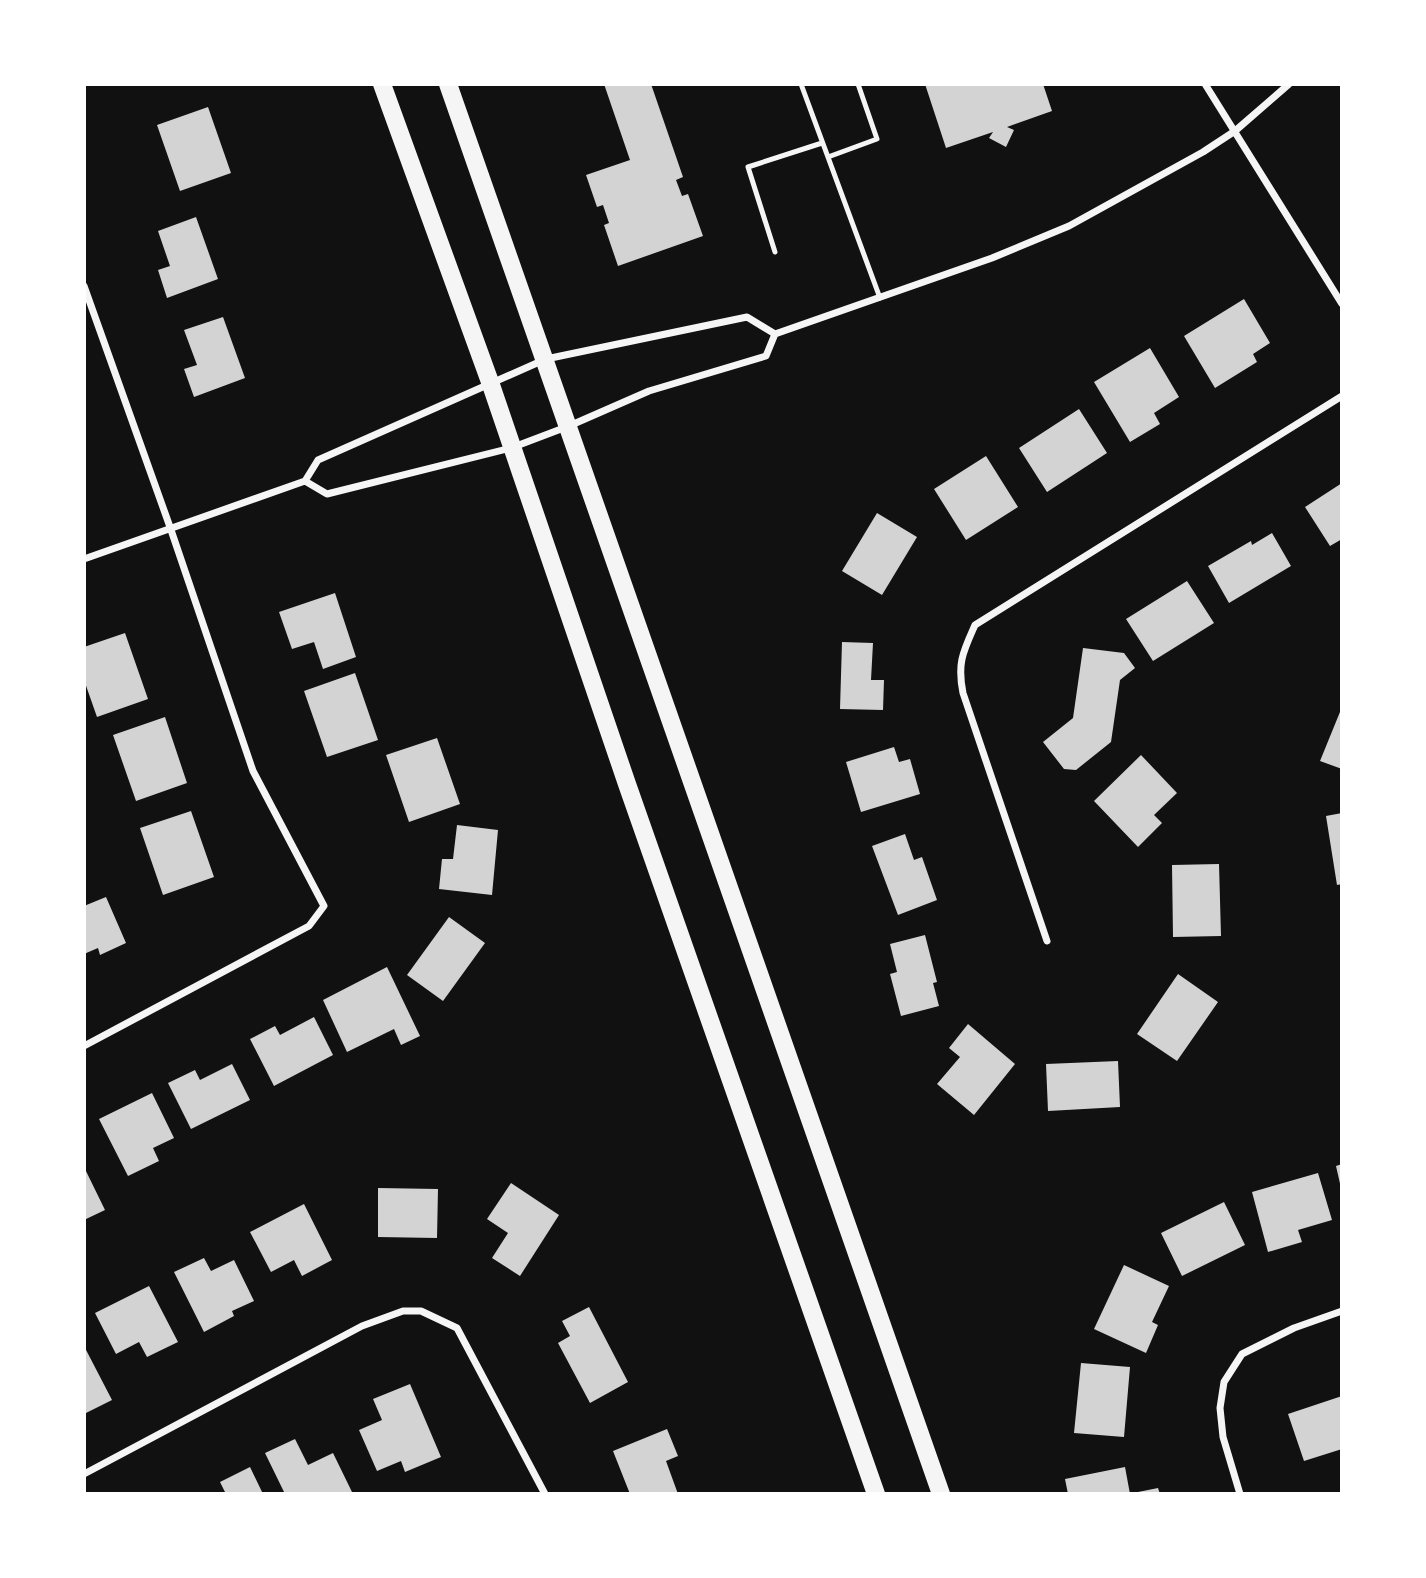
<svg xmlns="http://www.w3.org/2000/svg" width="1426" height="1578" font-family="'Asap Condensed',sans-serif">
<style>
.building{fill:#d3d3d3}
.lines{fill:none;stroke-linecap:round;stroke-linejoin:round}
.service{stroke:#f5f5f5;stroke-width:5}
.minor{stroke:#f5f5f5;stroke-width:7}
.primary{stroke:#f5f5f5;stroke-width:18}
</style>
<rect width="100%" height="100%" fill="#111"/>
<!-- building -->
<path class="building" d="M604,84h47l32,93 -7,3 6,16 6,-2 15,42 -85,30 -14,-41 5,-2 -6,-18 -6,2 -11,-32 44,-15z
M925,84h118l9,27 -45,16 7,3 -8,17 -17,-9 4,-6 -47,16z
M208,107l23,66 -51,18 -23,-66z
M196,217l22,62 -51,19 -9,-28 12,-4 -12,-35z
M1244,299l26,44 -17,11 4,8 -42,26 -31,-52z
M223,317l22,61 -51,19 -10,-28 13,-4 -13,-35z
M1150,348l29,49 -25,16 6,11 -30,18 -36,-60z
M1079,409l28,44 -60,39 -28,-44z
M986,456l32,51 -52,33 -32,-51z
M1342,483v56l-12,7 -25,-39z
M877,513l40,24 -35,58 -40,-24z
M1272,533l19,33 -62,37 -21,-37 43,-25 1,4z
M1187,581l27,42 -61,38 -27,-42z
M335,593l21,64 -33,12 -9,-27 -22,7 -13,-37z
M125,633l23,66 -51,18 -13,-37v-33z
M842,642l31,1 -2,37h13l-1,30 -43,-1z
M1083,648l41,5 11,15 -15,12 -9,62 -35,28 -12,-1 -21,-27 30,-24z
M355,673l23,67 -51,17 -23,-66z
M1342,707v62l-22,-8z
M165,717l22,66 -51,18 -23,-66z
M437,738l23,66 -51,18 -23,-67z
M894,747l5,15 11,-3 10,35 -59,18 -15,-50z
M1141,755l36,38 -23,22 8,8 -24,24 -44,-46z
M191,811l23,66 -51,18 -23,-67z
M1342,813v71l-5,1 -11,-69z
M457,825l41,5 -6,65 -53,-6 3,-30h11z
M905,834l9,26 8,-3 15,43 -39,15 -26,-69z
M1219,864l2,72 -48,1 -1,-72z
M106,897l20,46 -26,12 -2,-7 -14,6v-48z
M449,917l36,26 -42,58 -36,-26z
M925,935l12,47 -4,1 6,23 -38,10 -11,-42 7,-2 -7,-28z
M387,967l33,69 -19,9 -7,-16 -47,23 -24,-52z
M1178,974l40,28 -41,59 -40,-27z
M314,1017l19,38 -59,31 -24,-47 25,-13 5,9z
M968,1024l47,40 -41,51 -37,-31 23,-27 -11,-9z
M1118,1061l2,46 -72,4 -2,-47z
M232,1064l18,36 -59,29 -23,-46 27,-13 5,10z
M152,1093l22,45 -21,10 6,13 -31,15 -29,-57z
M1342,1164v24h-1l-5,-22z
M84,1167l21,43 -21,10z
M1318,1173l14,47 -34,10 4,12 -34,10 -16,-60z
M511,1183l48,32 -39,61 -28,-18 16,-25 -21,-14z
M378,1188l60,1 -1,49 -59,-1z
M1224,1202l21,43 -63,31 -21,-43z
M304,1204l28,56 -30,16 -8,-16 -23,12 -21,-40z
M204,1258l7,13 23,-11 20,41 -22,10 2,5 -30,16 -30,-60z
M1124,1265l45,21 -17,36 6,3 -12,28 -52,-24z
M149,1286l29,56 -31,15 -8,-15 -23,12 -21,-41z
M589,1307l39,75 -38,21 -32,-60 12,-7 -8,-15z
M84,1346l28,54 -28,14z
M1081,1363l49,4 -6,70 -50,-4z
M410,1384l31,73 -36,15 -4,-11 -24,10 -18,-41 23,-10 -9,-21z
M1342,1396v53l-38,12 -16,-47z
M667,1429l11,27 -12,5 12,33h-48l-17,-43z
M295,1439l13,26 25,-12 19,39 -4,2h-63l-20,-41z
M250,1467l13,27h-37l-6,-12z
M1125,1467l5,27h-62l-3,-15z
M1158,1488l2,6h-26l-1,-1z"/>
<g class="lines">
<!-- service -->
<path class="service" d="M801,84l79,214
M828,157l49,-18 -19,-55
M775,252l-27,-85 74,-24"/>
<!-- minor -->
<path class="minor" d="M1205,84l137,220
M84,286l86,241 83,244 71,135 -15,20 -225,120
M305,481l22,13 184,-46 58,-22 80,-35 117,-35 9,-22
M84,559l221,-78 13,-21 228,-101 201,-42 28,17 217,-76 77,-32 134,-74 32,-21 54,-47
M1047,941l-84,-248c-6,-30 0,-41 12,-68l367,-229
M84,1474l278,-148 41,-15h18l36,17 88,166
M1240,1494l-17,-57 -3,-29 4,-26 18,-28 52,-26 48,-17"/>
<!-- primary -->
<path class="primary" d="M382,84l108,298 137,402 249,710
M448,84l493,1410"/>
</g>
<!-- border -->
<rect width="1426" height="1578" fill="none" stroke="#ffffff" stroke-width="172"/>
</svg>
